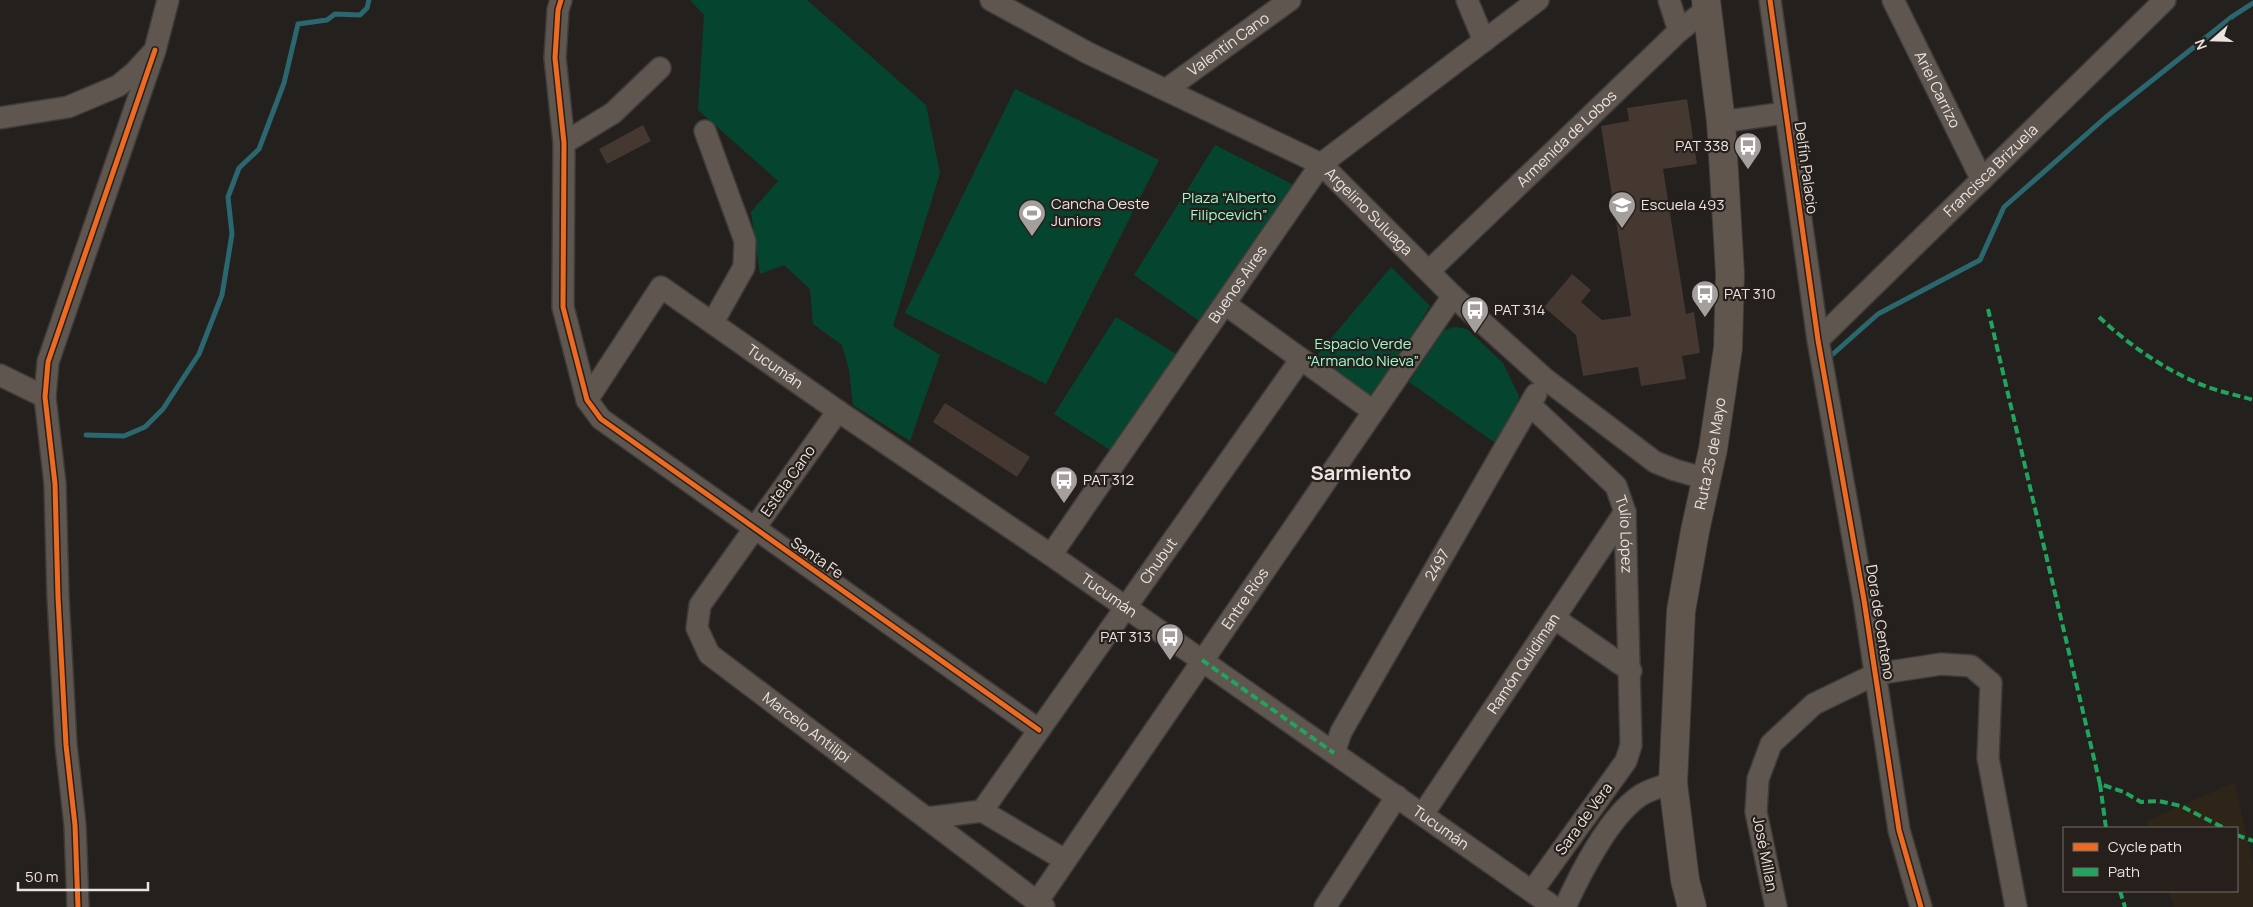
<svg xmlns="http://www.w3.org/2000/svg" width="2253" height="907" font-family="Manrope,sans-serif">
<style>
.industrial{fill:#2e2518}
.green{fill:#05452f}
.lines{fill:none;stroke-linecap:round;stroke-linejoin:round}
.stream{stroke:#2a676f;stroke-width:5}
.building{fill:#443830}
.minor-casing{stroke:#3f3b3a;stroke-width:24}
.major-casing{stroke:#3f3b3a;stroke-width:30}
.minor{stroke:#5f564f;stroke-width:21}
.major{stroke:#60564e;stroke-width:28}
.quiet{stroke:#20a55d;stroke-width:4;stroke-dasharray:8 4;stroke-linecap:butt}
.cycleway-casing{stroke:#271f1b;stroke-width:8}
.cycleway{stroke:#ed6a23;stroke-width:5}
.labels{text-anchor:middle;stroke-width:4.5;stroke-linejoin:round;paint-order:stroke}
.street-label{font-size:15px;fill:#e9e3e1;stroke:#271f1b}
.poi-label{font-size:15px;fill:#e9e3e1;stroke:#271f1b;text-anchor:start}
.park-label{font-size:15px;fill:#99fcce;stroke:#271f1b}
.district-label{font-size:20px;font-weight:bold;fill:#e9e3e1;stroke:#271f1b}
</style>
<rect width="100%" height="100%" fill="#24201e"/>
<!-- industrial -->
<path class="industrial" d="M2235,782l18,83v42h-79l-5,-16h68v-63h-88l-3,-7z"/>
<!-- green -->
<path class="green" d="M690,0h117l119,105 14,68 -47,153 47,29 -30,86 -57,-36 -4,-35 -7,-25 -29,-21 -3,-35 -26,-24 -24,9 -9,-62 27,-31 -80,-71 6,-95z
M1015,89l144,71 -113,224 -141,-71z
M1215,145l83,42 -96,136 -68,-48z
M1391,267l39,39 -59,97 -58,-43z
M1116,317l62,38 -68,95 -56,-36z
M1455,327l12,2 36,34 16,33 -9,33 -12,16 -89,-63 35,-52z"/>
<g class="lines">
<!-- stream -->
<path class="stream" d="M1833,354l45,-40 102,-54 24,-53 102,-90 127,-101 20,-13
M86,435l38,1 21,-9 18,-18 36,-55 23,-59 10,-61 -4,-37 11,-29 20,-19 25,-66 14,-59 29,-4 8,-6 25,1 7,-7 2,-8"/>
</g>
<!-- building -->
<path class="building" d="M1687,99l10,65 -34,5 23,145 8,-2 6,41 -18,3 4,23 -45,7 -3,-19 -55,9 -7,-41 -32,-28 28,-33 19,16 -10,12 21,18 29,-4 -30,-190 28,-5 -2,-13z
M643,125l8,16 -44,23 -8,-15z
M945,403l85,54 -13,20 -84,-55z"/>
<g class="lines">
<!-- minor casing -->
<g class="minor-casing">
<g id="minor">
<path d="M561,0l-3,10 -3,48 9,85 -1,164 24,93 14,19 438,311"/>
<path id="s1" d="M991,0l97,53 233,111 132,132 91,82 111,84 20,8 32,9"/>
<path d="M1467,0l17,41"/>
<path d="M1669,0l10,31"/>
<path d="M1770,0l48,340 46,260 35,230 22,77"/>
<path id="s2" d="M1893,0l89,180"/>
<path id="s3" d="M1167,89l123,-89"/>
<path d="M0,118l68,-11 50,-21 16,-13 21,-23 13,-50"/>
<path d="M1721,122l64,-9"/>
<path d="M705,131l40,110 -1,26 -31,55"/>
<path d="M564,143l49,-30 47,-45"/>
<path id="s4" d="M1429,271l250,-240 28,-22"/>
<path d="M1225,304l148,107"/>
<path id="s5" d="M1818,340l347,-340"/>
<path d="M0,375l45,22"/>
<path id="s6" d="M587,400l74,-113 177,124 213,144 503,352"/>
<path id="s7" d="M1530,405l86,81 9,26 6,233 -5,16 -93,129"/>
<path id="s8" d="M838,411l-138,194 -3,23 12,26 335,253"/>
<path id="s9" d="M1051,555l270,-391 217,-164"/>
<path d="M1554,618l77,53"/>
<path id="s10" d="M1334,753l7,-21 195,-338"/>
<path id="s11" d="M982,811l319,-452"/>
<path id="s12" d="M1423,814l202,-302"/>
<path d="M927,818l55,-7 83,49"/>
<path id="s13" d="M1037,902l416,-606"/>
<path d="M78,907l-3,-82 -9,-80 -8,-148 -3,-113 -10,-87 3,-35 107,-312"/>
<path d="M1325,907l72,-111"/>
<path d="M1565,907c15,-33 45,-92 76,-112 10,-6 21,-9 32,-12"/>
<path d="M1776,907l-20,-95 2,-33 13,-35 43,-40 62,-30 65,-10 30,2 20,17 -3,75 28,149"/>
</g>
</g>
<!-- major casing -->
<g class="major-casing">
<g id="major">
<path id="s14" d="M1692,907l-7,-27 -12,-97 8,-172 14,-80 18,-82 15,-101 2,-75 -9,-151 -15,-122"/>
</g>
</g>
<!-- minor -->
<use href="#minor" class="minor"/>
<!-- major -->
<use href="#major" class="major"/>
<!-- quiet -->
<path class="quiet" d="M1988,309l112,475 24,8 17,10 18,-1 22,5 43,22
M2099,317c30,28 67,54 106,69 15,6 32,9 48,14
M1202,660l132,93
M2100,784l6,44
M2237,835l16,6
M2120,891l5,16"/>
<!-- cycleway casing -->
<g class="cycleway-casing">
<path id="cycleway" d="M561,0l-3,10 -3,48 9,85 -1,164 24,93 14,19 438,311
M1770,0l48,340 46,260 35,230 22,77
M78,907l-3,-82 -9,-80 -8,-148 -3,-113 -10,-87 3,-35 107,-312"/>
</g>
<!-- cycleway -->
<use href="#cycleway" class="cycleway"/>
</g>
<!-- icons -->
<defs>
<g id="bus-pin" transform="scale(1.4375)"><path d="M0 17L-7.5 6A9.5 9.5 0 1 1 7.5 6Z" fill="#a49f9d" stroke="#271f1b"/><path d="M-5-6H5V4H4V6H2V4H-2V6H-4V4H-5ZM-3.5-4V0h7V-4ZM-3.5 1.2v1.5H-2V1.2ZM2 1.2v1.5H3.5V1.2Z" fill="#fff"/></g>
<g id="school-pin" transform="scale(1.4375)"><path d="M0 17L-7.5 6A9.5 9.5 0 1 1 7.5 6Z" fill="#a49f9d" stroke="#271f1b"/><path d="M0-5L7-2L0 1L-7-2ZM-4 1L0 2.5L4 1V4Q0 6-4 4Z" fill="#fff"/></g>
<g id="stadium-pin" transform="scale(1.4375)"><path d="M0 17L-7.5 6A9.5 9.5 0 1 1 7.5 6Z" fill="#a49f9d" stroke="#271f1b"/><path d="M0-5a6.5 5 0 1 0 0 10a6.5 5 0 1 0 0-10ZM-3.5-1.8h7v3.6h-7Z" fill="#fff"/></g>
</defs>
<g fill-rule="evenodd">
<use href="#bus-pin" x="1748" y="146"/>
<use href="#school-pin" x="1622" y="205"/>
<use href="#stadium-pin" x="1032" y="213"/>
<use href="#bus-pin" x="1705" y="294"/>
<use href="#bus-pin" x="1475" y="310"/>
<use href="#bus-pin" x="1064" y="480"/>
<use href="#bus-pin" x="1170" y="637"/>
</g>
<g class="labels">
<!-- street labels -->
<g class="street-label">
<text dy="5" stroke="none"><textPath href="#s3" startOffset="76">Valentín Cano</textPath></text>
<text dy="5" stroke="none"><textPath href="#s2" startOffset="100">Ariel Carrizo</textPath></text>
<text dy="5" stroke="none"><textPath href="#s4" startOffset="191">Armenida de Lobos</textPath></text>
<text transform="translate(1806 168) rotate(82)" y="5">Delfín Palacio</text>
<text dy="5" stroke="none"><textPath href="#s5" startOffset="242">Francisca Brizuela</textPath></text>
<text dy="5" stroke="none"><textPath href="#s1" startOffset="436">Argelino Suluaga</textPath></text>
<text dy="5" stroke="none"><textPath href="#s9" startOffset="329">Buenos Aires</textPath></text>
<text dy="5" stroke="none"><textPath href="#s6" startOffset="274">Tucumán</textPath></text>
<text dy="5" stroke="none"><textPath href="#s14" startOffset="458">Ruta 25 de Mayo</textPath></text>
<text transform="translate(788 481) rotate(-55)" y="5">Estela Cano</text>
<text dy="5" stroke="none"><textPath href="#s7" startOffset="168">Tulio López</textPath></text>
<text transform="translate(817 558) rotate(35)" y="5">Santa Fe</text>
<text dy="5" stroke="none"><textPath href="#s11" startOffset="306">Chubut</textPath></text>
<text dy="5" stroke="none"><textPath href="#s10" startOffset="215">2497</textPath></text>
<text dy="5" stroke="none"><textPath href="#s6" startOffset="679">Tucumán</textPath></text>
<text dy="5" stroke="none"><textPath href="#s13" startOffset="368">Entre Ríos</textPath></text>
<text transform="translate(1880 622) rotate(81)" y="5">Dora de Centeno</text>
<text dy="5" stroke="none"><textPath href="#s12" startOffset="181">Ramón Quidiman</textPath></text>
<text dy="5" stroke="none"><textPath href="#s8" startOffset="412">Marcelo Antilipi</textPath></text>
<text transform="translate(1584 819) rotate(-54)" y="5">Sara de Vera</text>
<text dy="5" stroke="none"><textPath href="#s6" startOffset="1084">Tucumán</textPath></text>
<text transform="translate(1765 854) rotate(79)" y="5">José Millan</text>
</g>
<!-- poi labels -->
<g class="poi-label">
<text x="1729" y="151" text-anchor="end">PAT 338</text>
<text x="1051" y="209">Cancha Oeste<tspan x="1051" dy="17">Juniors</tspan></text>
<text x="1641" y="210">Escuela 493</text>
<text x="1724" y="299">PAT 310</text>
<text x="1494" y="315">PAT 314</text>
<text x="1083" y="485">PAT 312</text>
<text x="1151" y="642" text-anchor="end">PAT 313</text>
</g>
<!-- park labels -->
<g class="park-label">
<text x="1229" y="203">Plaza “Alberto<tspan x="1229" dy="17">Filipcevich”</tspan></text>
<text x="1363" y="349">Espacio Verde<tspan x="1363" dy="17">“Armando Nieva”</tspan></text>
</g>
<!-- district labels -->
<g class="district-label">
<text x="1361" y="480">Sarmiento</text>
</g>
</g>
<!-- legend -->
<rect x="2063" y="827" width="175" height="65" fill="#271f1b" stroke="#756d6a"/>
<rect x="2073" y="843" width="25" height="8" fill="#ed6a23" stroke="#756d6a"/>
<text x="2108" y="852" font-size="15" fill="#e9e3e1">Cycle path</text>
<rect x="2073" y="868" width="25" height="8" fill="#20a55d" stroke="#756d6a"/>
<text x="2108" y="877" font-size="15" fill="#e9e3e1">Path</text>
<!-- north arrow -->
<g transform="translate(2213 40) rotate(250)" stroke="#271f1b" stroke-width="4" paint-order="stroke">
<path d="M0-4L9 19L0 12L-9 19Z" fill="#e9e3e1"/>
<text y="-8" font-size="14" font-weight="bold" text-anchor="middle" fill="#e9e3e1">N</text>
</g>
<!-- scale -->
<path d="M18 882v8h130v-8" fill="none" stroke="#e9e3e1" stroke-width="2.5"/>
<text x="25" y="882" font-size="15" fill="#e9e3e1" stroke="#271f1b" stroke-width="4" paint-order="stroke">50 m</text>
</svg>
